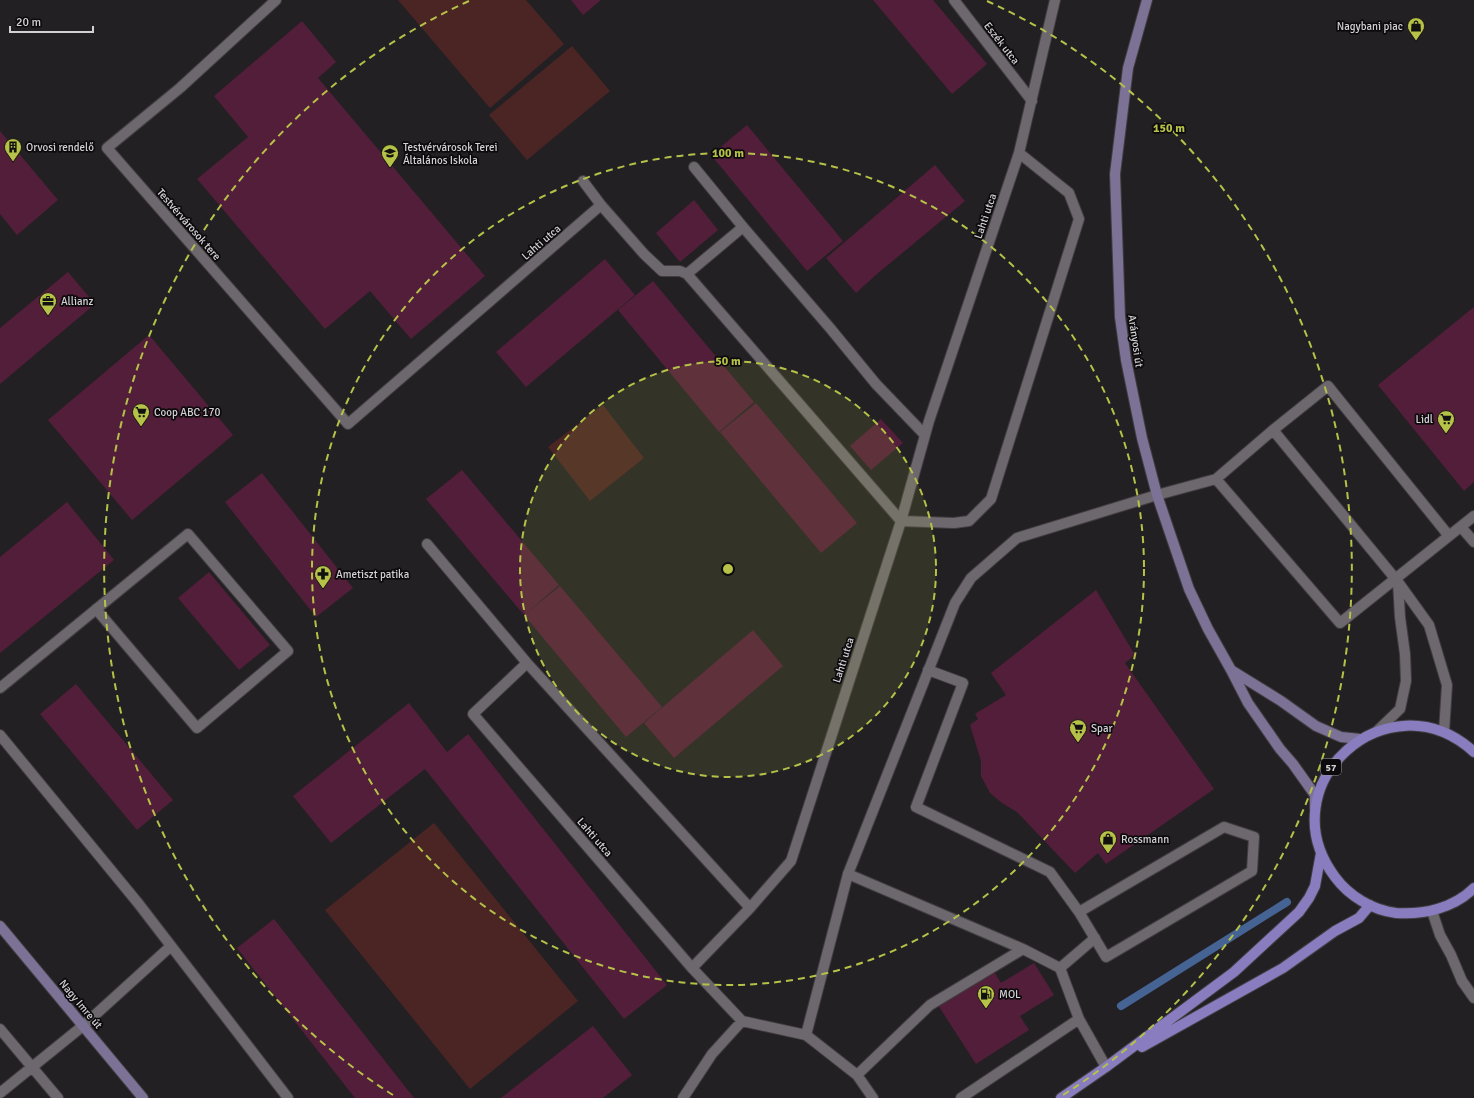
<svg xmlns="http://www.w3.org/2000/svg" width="1474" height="1098" font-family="Signika,sans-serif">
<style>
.green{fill:#4b2524}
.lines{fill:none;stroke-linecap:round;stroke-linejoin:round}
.stream{stroke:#456494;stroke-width:8}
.building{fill:#531e39}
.lane-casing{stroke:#413d41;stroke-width:12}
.street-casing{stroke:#413d41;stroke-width:12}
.secondary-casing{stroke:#413d41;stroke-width:12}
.primary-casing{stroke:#413d41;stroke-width:12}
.lane{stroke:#6d686e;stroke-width:10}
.street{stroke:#6d686e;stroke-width:10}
.secondary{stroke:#7b7296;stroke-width:10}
.primary{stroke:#897cbf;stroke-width:10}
.ring{fill:none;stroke:#b6c148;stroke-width:2;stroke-dasharray:7 5}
.labels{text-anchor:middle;stroke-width:3.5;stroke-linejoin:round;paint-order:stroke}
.shield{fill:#0c0a0c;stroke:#989598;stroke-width:1}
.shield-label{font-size:10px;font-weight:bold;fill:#d4d1d4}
.poi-label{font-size:11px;fill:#d4d1d4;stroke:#0c0a0c;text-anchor:start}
.street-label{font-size:11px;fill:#d4d1d4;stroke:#0c0a0c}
.centre{fill:#b6c148;stroke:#0c0a0c;stroke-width:2}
.ring-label{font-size:12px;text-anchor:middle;font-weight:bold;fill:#b6c148;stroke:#0c0a0c;stroke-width:3.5;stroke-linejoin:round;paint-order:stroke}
</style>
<rect width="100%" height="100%" fill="#232024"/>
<!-- green -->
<path class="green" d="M398,0h128l38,44 -74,64z
M572,46l38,45 -83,69 -38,-45z
M603,405l41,53 -54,43 -42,-54z
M434,823l144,178 -108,88 -145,-179z"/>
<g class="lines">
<!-- stream -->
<path class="stream" d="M1121,1006l166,-104"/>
</g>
<!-- building -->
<path class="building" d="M571,0h30l-18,15z
M873,0h60l54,64 -35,30z
M302,21l34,41 -18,16 167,198 -74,63 -41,-48 -45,38 -128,-150 51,-42 -34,-41z
M747,125l96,116 -36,30 -96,-116z
M0,131l58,69 -41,35 -17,-21z
M935,165l30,36 -88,73 -21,19 -30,-35z
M694,200l24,30 -38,32 -24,-29z
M605,259l30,36 -109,92 -30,-35z
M68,272l27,32 -95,80v-56z
M653,281l101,121 -35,30 -101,-122z
M1474,307v175l-10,9 -86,-106z
M149,335l84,100 -101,85 -84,-100z
M756,403l101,120 -36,30 -101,-121z
M881,419l22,24 -32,27 -21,-24z
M462,470l97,115 -35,30 -98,-116z
M262,473l91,115 -37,29 -91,-115z
M67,502l47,58 -114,93v-96z
M209,572l61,73 -31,25 -61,-72z
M560,586l102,121 -36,30 -102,-122z
M1096,590l39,65 -10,8 89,126 -108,75 -8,-11 -23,20 -58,-61 -15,-9 -12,-10 -9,-17v-15l-11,-36 8,-6 -3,-5 31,-19 -15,-22z
M753,630l30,36 -109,92 -30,-35z
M76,684l97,116 -36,30 -97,-116z
M409,703l38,49 21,-18 199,251 -43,34 -199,-250 -94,74 -38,-47z
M274,919l56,72 84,107h-59l-118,-150z
M1034,963l20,32 -34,21 9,14 -53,34 -40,-62 55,-35 10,16z
M593,1026l39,49 -29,23h-102z"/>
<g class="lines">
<!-- lane casing -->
<g class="lane-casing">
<path id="lane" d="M1273,430l125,152 31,43 18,60 -3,47
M1216,479l124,144 134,-107
M1157,495l59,-16 57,-49 55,-44 121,150
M1461,527l13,15
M928,670l35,13 -47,124 134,65 29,40 27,45 146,-86 2,-34 -30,-10 -145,85
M1377,731l23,-22 6,-28 -1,-27 -5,-37 -2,-35
M848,874l175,75 37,19 19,51 27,48
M1432,911l8,24 11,20 11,26 12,17
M1060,968l35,-30
M806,1035l51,40 16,23
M857,1075l73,-70 93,-56
M961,1098l118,-79"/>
</g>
<!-- street casing -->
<g class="street-casing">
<path id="street" d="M276,0l-96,88 -73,60 241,276 253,-219 43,49 18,17h18l7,3 56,-47 87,101 46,56 49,51
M954,0l78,101
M694,167l49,60
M583,181l18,24
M687,274l214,247 53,2 15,-2 22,-22 88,-280 -10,-26 -50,-40
M427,544l100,119
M0,688l188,-154 100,117 -91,77 -101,-119
M0,735l138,168 150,195
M750,908l-223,-245 -54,51 219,254 58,-60 41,-47 110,-340 28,-100 90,-268 36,-153
M692,968l50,53 64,14 42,-161 107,-271 16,-25 46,-40 140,-43
M0,1029l58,69
M0,1093l84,-68 87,-79
M683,1098l29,-44 30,-33"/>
</g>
<!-- secondary casing -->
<g class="secondary-casing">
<path id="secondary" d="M1147,0l-19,68 -13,106 5,143 6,43 16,78 15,57 32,94 19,40 23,41 17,33 32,46 13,15 22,31v13
M1231,670l50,31 35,25 25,11 19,2
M0,926l143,172"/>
</g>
<!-- primary casing -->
<g class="primary-casing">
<path id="primary" d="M1474,752c-86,-78 -208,33 -139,125 14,19 37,33 61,36 28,2 58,-5 78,-25
M1142,1047l141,-79 52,-37 24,-13 11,-13
M1061,1098l45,-31 128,-95 65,-60 10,-14 6,-12 6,-33"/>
</g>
<!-- lane -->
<use href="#lane" class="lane"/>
<!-- street -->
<use href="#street" class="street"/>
<!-- secondary -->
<use href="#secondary" class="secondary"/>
<!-- primary -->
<use href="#primary" class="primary"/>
</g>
<!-- distance rings -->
<circle cx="728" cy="569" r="208" fill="#b6c148" fill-opacity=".12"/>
<g class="ring">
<circle cx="728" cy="569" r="208"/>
<circle cx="728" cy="569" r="416"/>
<path d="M393 1095A624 624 0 0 1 469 1M987 1A624 624 0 0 1 1063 1095"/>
</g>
<!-- icons -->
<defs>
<g id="shop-pin" transform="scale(0.9)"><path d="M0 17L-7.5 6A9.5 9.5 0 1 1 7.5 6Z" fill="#b6c148" stroke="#0c0a0c"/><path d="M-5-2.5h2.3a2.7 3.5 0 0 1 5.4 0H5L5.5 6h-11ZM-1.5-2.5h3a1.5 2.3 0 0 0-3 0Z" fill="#111"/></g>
<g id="building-pin" transform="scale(0.9)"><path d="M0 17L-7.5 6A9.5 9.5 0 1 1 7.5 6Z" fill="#b6c148" stroke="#0c0a0c"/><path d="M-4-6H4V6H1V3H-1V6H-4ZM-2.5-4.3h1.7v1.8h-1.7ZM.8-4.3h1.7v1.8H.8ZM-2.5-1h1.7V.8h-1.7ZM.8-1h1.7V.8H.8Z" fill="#111"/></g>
<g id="school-pin" transform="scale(0.9)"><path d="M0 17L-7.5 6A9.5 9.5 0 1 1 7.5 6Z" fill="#b6c148" stroke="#0c0a0c"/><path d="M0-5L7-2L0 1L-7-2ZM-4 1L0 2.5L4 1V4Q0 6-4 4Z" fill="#111"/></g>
<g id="office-pin" transform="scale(0.9)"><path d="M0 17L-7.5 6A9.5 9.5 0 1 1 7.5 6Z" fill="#b6c148" stroke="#0c0a0c"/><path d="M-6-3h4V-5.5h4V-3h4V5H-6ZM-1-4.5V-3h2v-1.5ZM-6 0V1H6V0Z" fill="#111"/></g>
<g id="supermarket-pin" transform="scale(0.9)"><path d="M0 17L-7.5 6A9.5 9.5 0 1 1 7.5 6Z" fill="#b6c148" stroke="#0c0a0c"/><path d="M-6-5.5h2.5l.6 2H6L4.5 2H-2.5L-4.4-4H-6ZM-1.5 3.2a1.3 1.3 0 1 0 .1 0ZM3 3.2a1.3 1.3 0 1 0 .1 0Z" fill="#111"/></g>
<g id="pharmacy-pin" transform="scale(0.9)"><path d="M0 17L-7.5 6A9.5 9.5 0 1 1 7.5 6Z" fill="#b6c148" stroke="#0c0a0c"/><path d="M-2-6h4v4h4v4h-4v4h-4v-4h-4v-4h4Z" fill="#111"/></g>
<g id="fuel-pin" transform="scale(0.9)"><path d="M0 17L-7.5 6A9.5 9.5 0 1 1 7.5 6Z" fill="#b6c148" stroke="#0c0a0c"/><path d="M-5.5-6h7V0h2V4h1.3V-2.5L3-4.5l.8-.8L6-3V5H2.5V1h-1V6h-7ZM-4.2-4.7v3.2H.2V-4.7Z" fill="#111"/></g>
</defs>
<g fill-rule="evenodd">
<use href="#shop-pin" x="1416" y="26"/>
<use href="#building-pin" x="13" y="147"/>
<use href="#school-pin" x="390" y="153"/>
<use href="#office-pin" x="48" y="301"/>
<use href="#supermarket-pin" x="141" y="412"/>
<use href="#supermarket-pin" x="1446" y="419"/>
<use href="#pharmacy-pin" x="323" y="574"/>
<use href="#supermarket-pin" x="1078" y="728"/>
<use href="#shop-pin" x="1108" y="839"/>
<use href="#fuel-pin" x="986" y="994"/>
</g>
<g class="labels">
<!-- shield labels -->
<rect class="shield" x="1321" y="759" width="20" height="16" rx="3"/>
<g class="shield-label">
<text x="1331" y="771">57</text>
</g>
<!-- poi labels -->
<g class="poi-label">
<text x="1403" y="30" text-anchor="end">Nagybani piac</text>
<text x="26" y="151">Orvosi rendelő</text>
<text x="403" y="151">Testvérvárosok Terei<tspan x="403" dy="13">Általános Iskola</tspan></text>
<text x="61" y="305">Allianz</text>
<text x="154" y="416">Coop ABC 170</text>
<text x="1433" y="423" text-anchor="end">Lidl</text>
<text x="336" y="578">Ametiszt patika</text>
<text x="1091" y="732">Spar</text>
<text x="1121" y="843">Rossmann</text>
<text x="999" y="998">MOL</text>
</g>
<!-- street labels -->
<g class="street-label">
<text transform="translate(1002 43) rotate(52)" y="4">Eszék utca</text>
<text transform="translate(985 216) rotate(-71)" y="4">Lahti utca</text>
<text transform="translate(189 224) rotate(49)" y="4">Testvérvárosok tere</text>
<text transform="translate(541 242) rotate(-41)" y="4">Lahti utca</text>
<text transform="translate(1136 341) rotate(82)" y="4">Arányosi út</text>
<text transform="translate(843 660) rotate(-72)" y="4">Lahti utca</text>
<text transform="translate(595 837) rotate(49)" y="4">Lahti utca</text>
<text transform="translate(81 1004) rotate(50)" y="4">Nagy Imre út</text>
</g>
</g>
<circle cx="728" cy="569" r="6" class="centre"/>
<g class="ring-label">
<text x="1169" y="132">150 m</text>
<text x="728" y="157">100 m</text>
<text x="728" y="365">50 m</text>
</g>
<!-- scale -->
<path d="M10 26v6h83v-6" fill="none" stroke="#d4d1d4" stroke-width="2"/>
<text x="16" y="26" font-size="12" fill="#d4d1d4" stroke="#0c0a0c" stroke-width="3" paint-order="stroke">20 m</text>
</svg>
